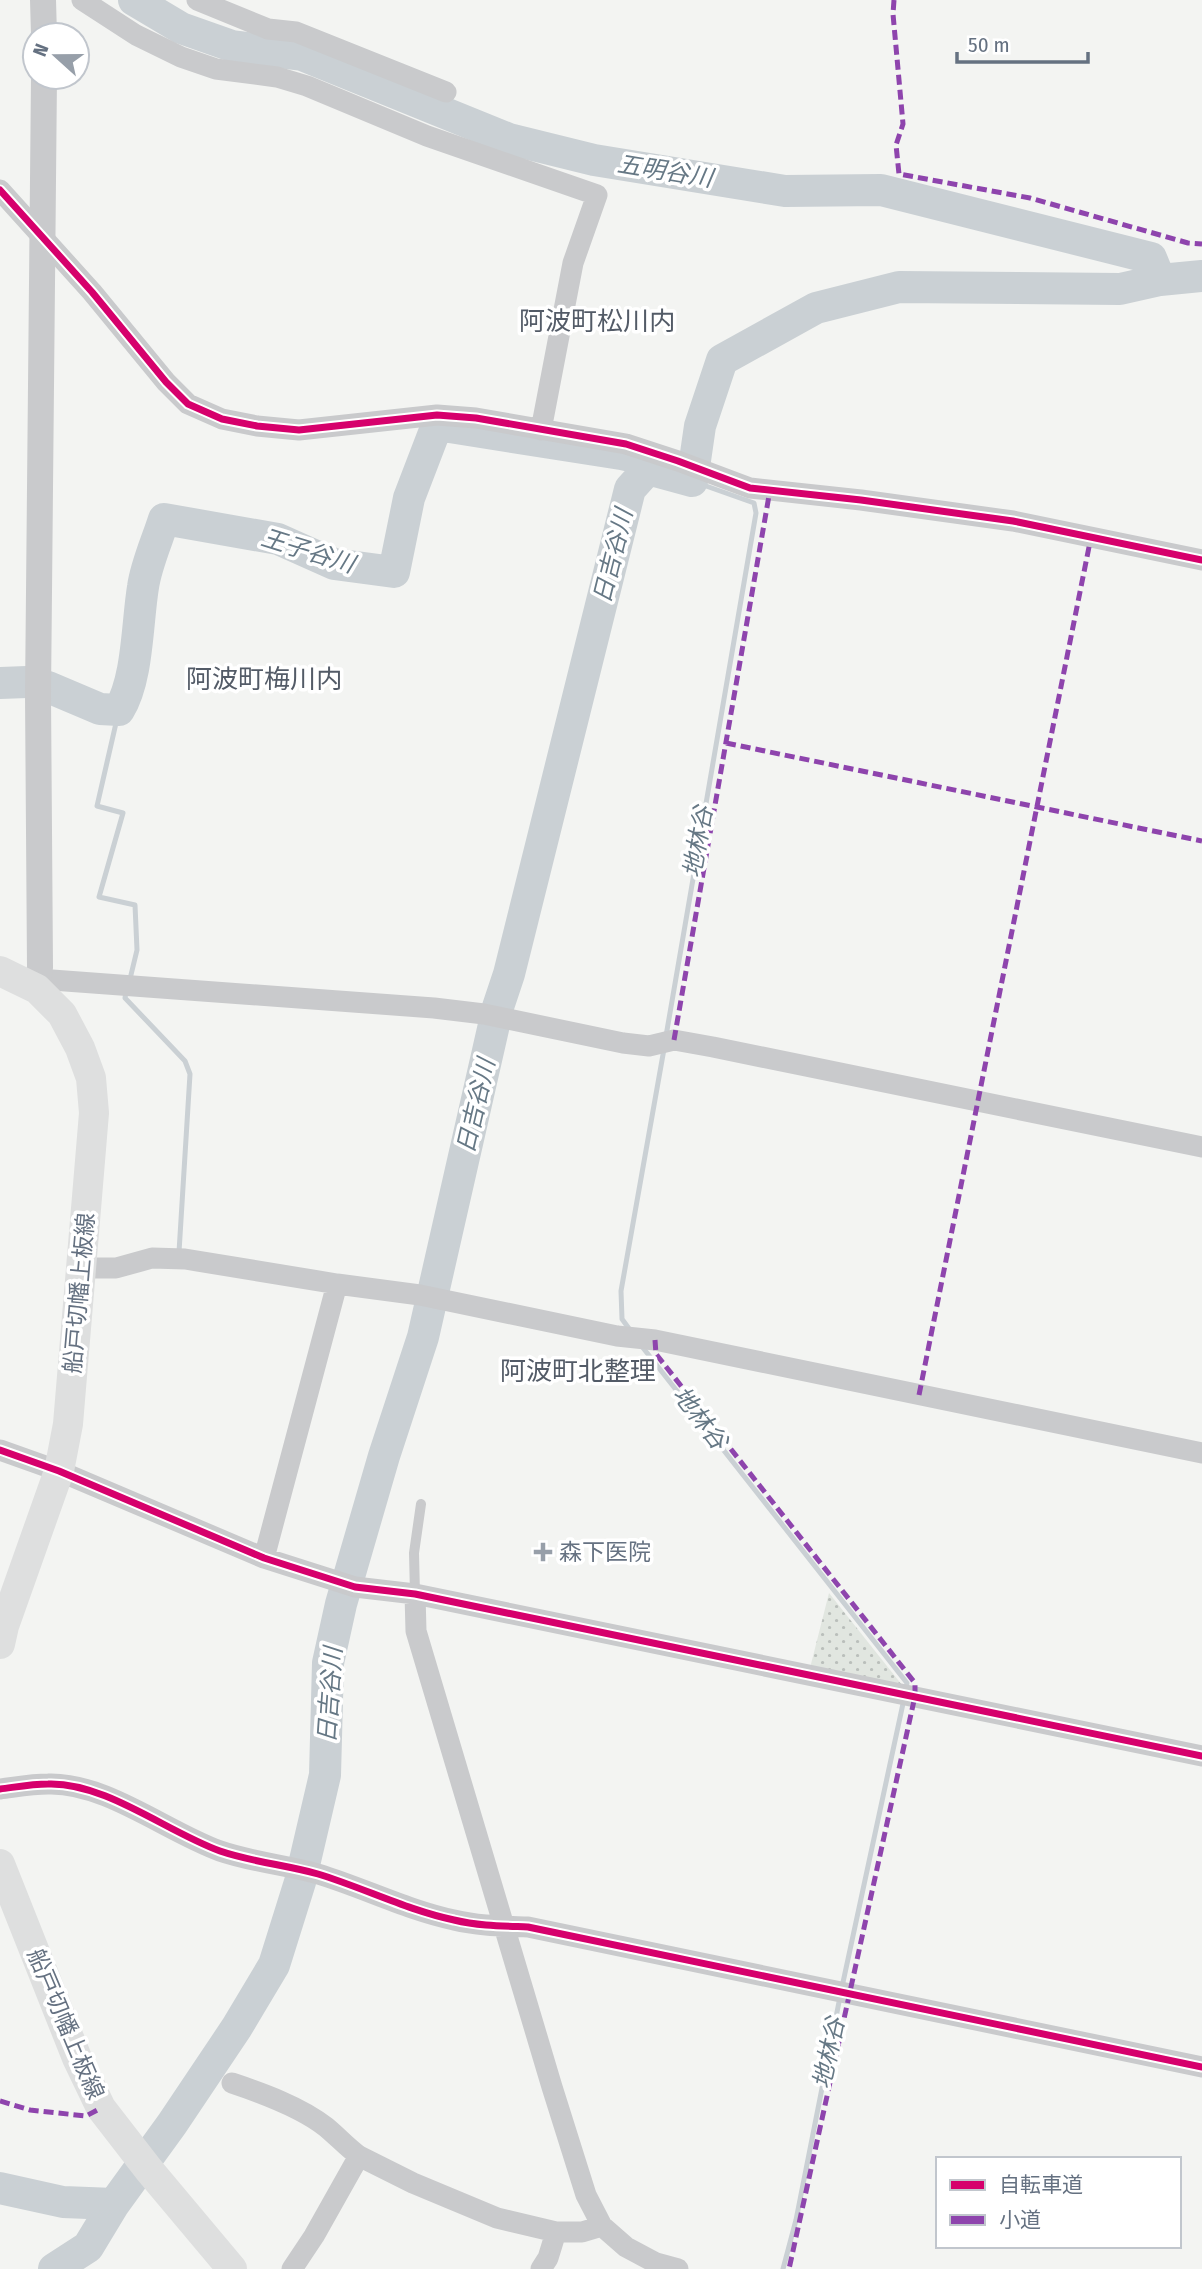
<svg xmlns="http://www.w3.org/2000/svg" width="1202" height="2269" font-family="'Fira Sans Condensed','Noto Sans JP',sans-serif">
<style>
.grass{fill:url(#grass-dots)}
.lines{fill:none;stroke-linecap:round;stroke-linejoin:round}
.stream{stroke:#cad0d4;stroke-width:5}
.river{stroke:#cad0d4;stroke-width:32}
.service{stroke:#c9cacc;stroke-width:10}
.minor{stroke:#c9cacc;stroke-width:21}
.tertiary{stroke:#c9cacc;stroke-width:26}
.secondary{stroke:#dedfdf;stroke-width:30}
.quiet{stroke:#8e44ad;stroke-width:5;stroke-dasharray:10 5;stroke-linecap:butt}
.cycleway-casing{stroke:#fff;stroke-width:11}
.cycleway{stroke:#d6006c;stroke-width:7}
.poi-dot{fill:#979fa9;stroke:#fff;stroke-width:2.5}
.labels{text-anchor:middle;stroke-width:7;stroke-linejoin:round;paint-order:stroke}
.street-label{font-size:23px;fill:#657181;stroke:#fff}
.poi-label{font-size:23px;fill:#657181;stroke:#fff;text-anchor:start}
.water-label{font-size:24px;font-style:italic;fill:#667885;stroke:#fff}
.quarter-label{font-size:26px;fill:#535b67;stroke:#fff}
</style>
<defs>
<pattern id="grass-dots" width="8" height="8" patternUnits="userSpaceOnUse" patternTransform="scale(1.75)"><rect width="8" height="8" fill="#e1e6e0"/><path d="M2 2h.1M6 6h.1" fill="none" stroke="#babfbb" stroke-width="1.8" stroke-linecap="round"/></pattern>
</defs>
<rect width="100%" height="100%" fill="#f3f4f2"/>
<!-- grass -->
<path class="grass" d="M829,1593l73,92 -92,-17z"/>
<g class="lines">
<!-- stream -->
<path class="stream" d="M119,710l-22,96 26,7 -24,84 36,8 2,45 -7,29
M126,992l-1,6 60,63 5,13 -11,178
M666,1036l90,-523 -2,-10 -62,-22
M630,1330l-8,-11 -1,-28 43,-242
M640,1344l267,339 -1,6
M842,1987l62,-288
M783,2269l13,-49 44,-223"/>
<!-- river -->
<path class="river" d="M134,0l47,28 51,18 70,9 207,84 85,21 191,31 96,-1 270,68 9,22
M0,683l27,-1
M48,687l52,22 19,1c19,-31 18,-86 24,-123 3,-22 14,-46 21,-68l114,20 56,25 60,8 15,-74 28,-73 184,29 18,4 9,11
M0,2188l63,14 51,2
M54,2269l34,-22 26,-43 58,-80 65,-97 37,-62 26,-83 25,-107 3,-112 13,-59 43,-148 39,-119 75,-330 11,-33 121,-485 18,-20 44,12 8,-55 22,-66 94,-52 83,-21 221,2 40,-9 42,-4"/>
<!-- service -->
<path class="service" d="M415,1594l-1,-41 7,-49"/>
<!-- minor -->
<path class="minor" d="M82,0l54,35 45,22 35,12 61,8 30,9 120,50 170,59 -24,68 -32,167
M197,0l71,29 28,3 150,60
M0,190l92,102 74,90 22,22 34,15 35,7 42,4 138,-15 39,3 150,26 52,17 72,27 111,12 152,21 189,39
M37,989l15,-9 382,28 50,6 139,29 26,3 25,-6 39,7 489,100
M82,1268h34l36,-10 33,1 152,25 83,11 197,41 38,4 547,113
M0,1450l59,21 205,87 91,29 60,7 787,162
M264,1558l73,-274
M415,1594l1,37 136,456 34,108 16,31 24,21 30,16 22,6
M0,1789c16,-2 32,-5 48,-5 57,-2 119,48 172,67 32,11 66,14 98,23 46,14 89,36 136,46 25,6 49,6 74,7l674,140
M232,2083c30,10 69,24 94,44 12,10 21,20 33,29l-45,80 -22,33
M359,2156l54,27 84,35 59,14h26l20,-6
M541,2269l7,-11 8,-26"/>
<!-- tertiary -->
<path class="tertiary" d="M43,0l1,35
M37,989l3,-22 -2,-272 6,-618"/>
<!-- secondary -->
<path class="secondary" d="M0,971l37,18 25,25 18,34 11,30 3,35 -26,311 -9,47 -55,155 -4,18
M0,1864l77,194 24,50 48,62 83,99"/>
<!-- quiet -->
<path class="quiet" d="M894,0l-1,14 10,110 -7,21 3,29 131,24 158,45 14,1
M726,743l476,98
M674,1040l96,-550
M655,1340l1,14 259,329v13l-126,573
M919,1395l172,-858
M0,2101l30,9 56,6 15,-8"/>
<!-- cycleway casing -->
<g class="cycleway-casing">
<path id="cycleway" d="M0,190l92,102 74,90 22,22 34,15 35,7 42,4 138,-15 39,3 150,26 52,17 72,27 111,12 152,21 189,39
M0,1450l59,21 205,87 91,29 60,7 787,162
M0,1789c16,-2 32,-5 48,-5 57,-2 119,48 172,67 32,11 66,14 98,23 46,14 89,36 136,46 25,6 49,6 74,7l674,140"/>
</g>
<!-- cycleway -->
<use href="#cycleway" class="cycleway"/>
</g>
<!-- markers -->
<path class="poi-dot" d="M539.5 1541.5h7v7h7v7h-7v7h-7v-7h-7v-7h7z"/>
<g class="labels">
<!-- street labels -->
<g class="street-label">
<text transform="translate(79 1293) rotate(-85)" y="8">船戸切幡上板線</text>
<text transform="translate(66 2024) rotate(67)" y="8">船戸切幡上板線</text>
</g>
<!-- poi labels -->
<g class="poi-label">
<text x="559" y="1560">森下医院</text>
</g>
<!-- water labels -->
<g class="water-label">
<text transform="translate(665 171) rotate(9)" y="8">五明谷川</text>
<text transform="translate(308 551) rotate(17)" y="8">王子谷川</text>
<text transform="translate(613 556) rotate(-76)" y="8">日吉谷川</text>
<text transform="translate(698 842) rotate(-80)" y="8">地林谷</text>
<text transform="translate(476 1106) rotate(-77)" y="8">日吉谷川</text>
<text transform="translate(700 1418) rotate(52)" y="8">地林谷</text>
<text transform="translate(330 1695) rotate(-86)" y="8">日吉谷川</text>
<text transform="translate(829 2053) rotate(-78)" y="8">地林谷</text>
</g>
<!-- quarter labels -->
<g class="quarter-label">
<text x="597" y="330">阿波町松川内</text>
<text x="264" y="688">阿波町梅川内</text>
<text x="578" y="1380">阿波町北整理</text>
</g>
</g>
<!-- legend -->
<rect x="936" y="2157" width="245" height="91" fill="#ffffff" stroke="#c1c6cd" stroke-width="2"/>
<rect x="950" y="2180" width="35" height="10" fill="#d6006c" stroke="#c1c6cd" stroke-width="2"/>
<text x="999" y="2192" font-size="21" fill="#657181">自転車道</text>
<rect x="950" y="2215" width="35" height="10" fill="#8e44ad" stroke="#c1c6cd" stroke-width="2"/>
<text x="999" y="2227" font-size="21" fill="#657181">小道</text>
<!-- north arrow -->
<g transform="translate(56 56) rotate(291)"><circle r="33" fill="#ffffff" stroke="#c1c6cd" stroke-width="2"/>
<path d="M0-5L12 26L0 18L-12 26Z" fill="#979fa9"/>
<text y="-10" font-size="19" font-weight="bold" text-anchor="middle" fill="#657181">N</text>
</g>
<!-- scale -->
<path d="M957 52v10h131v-10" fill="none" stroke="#657181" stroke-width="3.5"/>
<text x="968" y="52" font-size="21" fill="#657181" stroke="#ffffff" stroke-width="5" paint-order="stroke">50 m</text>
</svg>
